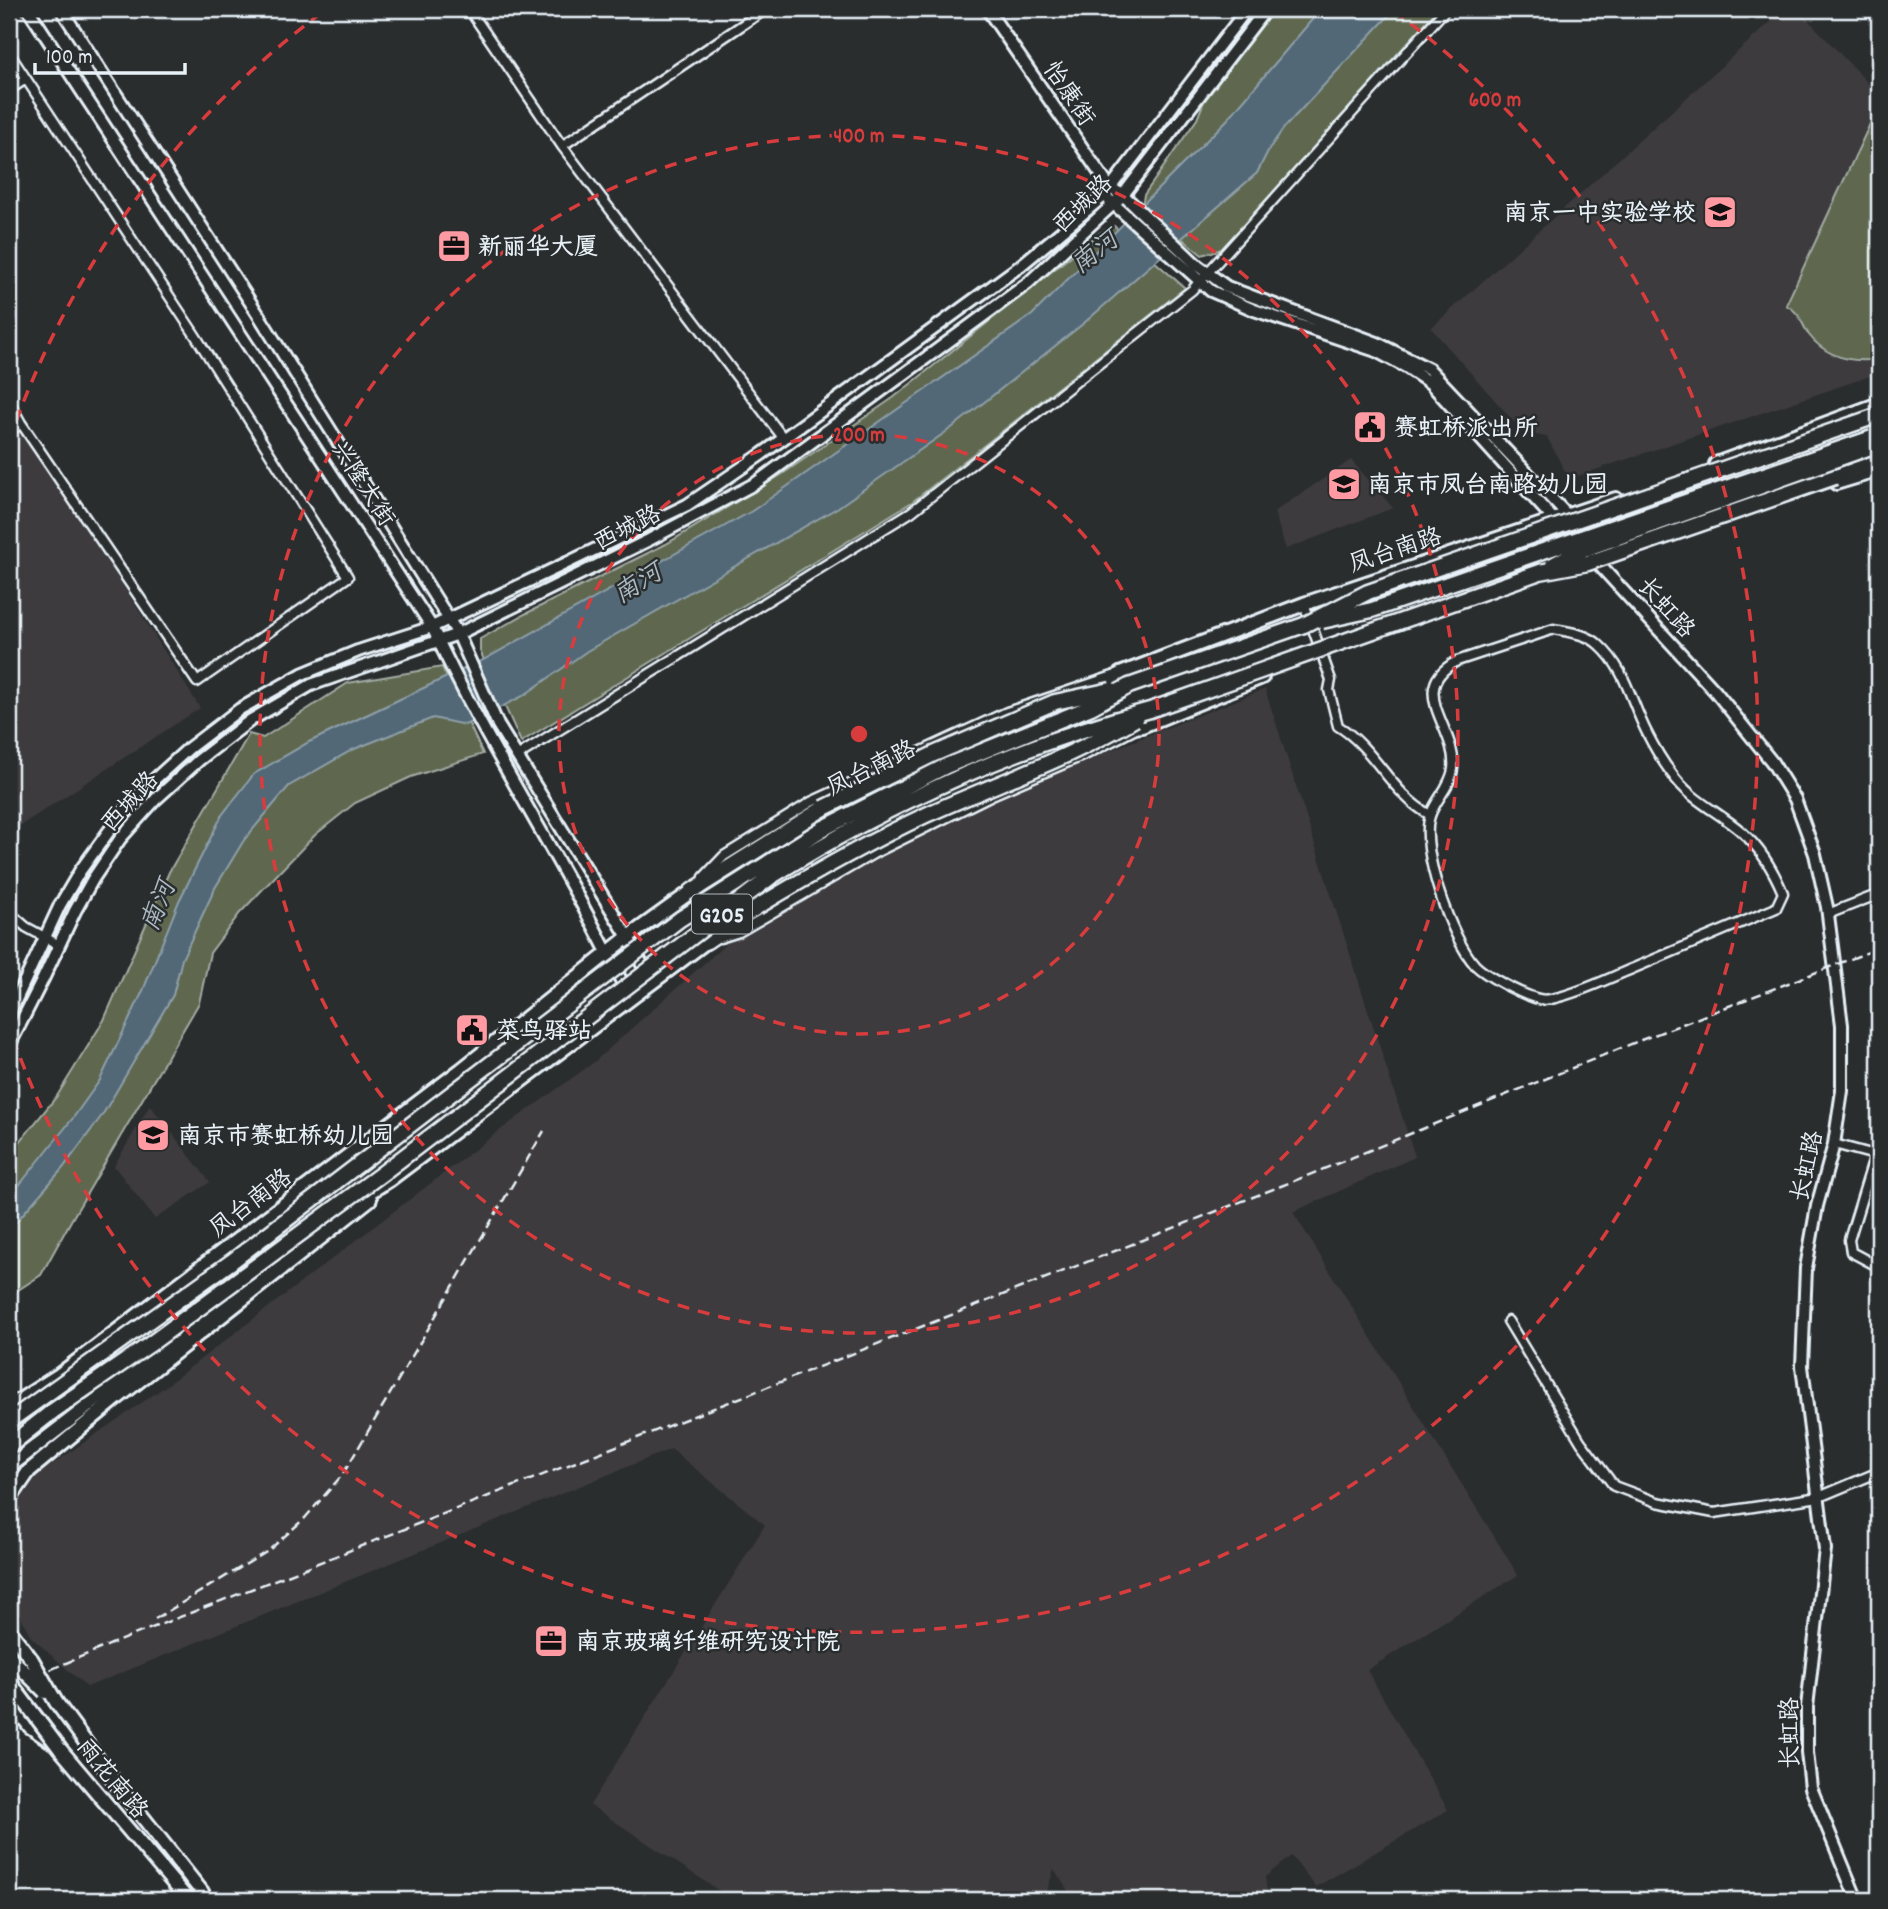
<svg xmlns="http://www.w3.org/2000/svg" width="1888" height="1909" font-family="Dekko,'LXGW WenKai TC',sans-serif">
<style>
.built{fill:#3d3a3e}
.green{fill:#5e6850;stroke:#a3aca4;stroke-width:2}
.water{fill:#526876;stroke:#8e9faa;stroke-width:2}
.lines{fill:none;stroke-linecap:round;stroke-linejoin:round}
.street-casing{stroke:#e8f1f8;stroke-width:13}
.secondary-casing{stroke:#e8f1f8;stroke-width:16}
.primary-casing{stroke:#e8f1f8;stroke-width:18}
.highway-casing{stroke:#e8f1f8;stroke-width:19}
.street{stroke:#2a2d2e;stroke-width:8}
.secondary{stroke:#2a2d2e;stroke-width:10}
.primary{stroke:#2a2d2e;stroke-width:12}
.highway{stroke:#2a2d2e;stroke-width:14}
.rail{stroke:#e8f1f8;stroke-width:2.5;stroke-dasharray:10 5;stroke-linecap:butt}
.primary-bridge-casing{stroke:#e8f1f8;stroke-width:18;stroke-linecap:butt}
.highway-bridge-casing{stroke:#e8f1f8;stroke-width:19;stroke-linecap:butt}
.primary-bridge{stroke:#2a2d2e;stroke-width:12}
.highway-bridge{stroke:#2a2d2e;stroke-width:14}
.ring{fill:none;stroke:#d83c3d;stroke-width:3.5;stroke-dasharray:12 9}
.labels{text-anchor:middle;stroke-width:5;stroke-linejoin:round;paint-order:stroke}
.shield{fill:#2a2d2e;stroke:#afb6bb;stroke-width:2}
.shield-label{font-size:23px;font-weight:bold;fill:#e8f1f8}
.street-label{font-size:24px;fill:#e8f1f8;stroke:#2a2d2e}
.poi-label{font-size:24px;font-weight:bold;fill:#e8f1f8;stroke:#2a2d2e;text-anchor:start}
.water-label{font-size:26px;font-style:italic;fill:#acbac4;stroke:#2a2d2e}
.centre{fill:#d83c3d;stroke:#2a2d2e;stroke-width:3.5}
.ring-label{font-size:21px;text-anchor:middle;font-weight:bold;fill:#d83c3d;stroke:#2a2d2e;stroke-width:5;stroke-linejoin:round;paint-order:stroke}
</style>
<rect width="100%" height="100%" fill="#2a2d2e"/>
<filter id="ink" filterUnits="userSpaceOnUse"><feTurbulence type="fractalNoise" baseFrequency=".0143" numOctaves="2"/><feDisplacementMap in="SourceGraphic" scale="14" xChannelSelector="R" yChannelSelector="G"/><feConvolveMatrix kernelMatrix="1 2 1 2 8 2 1 2 1" color-interpolation-filters="sRGB"/></filter>
<g filter="url(#ink)">
<!-- built -->
<path class="built" d="M1785,9h13l81,86v278l-310,106 -22,-42 -23,-4 -93,-105z
M9,404l191,304 -191,125z
M1351,460l42,48 -107,41 -12,-37z
M1265,689l150,468 -122,55 225,363 -151,95 81,140 -132,77 -25,-31 -26,21 3,23h-194l-20,-31 -10,31h-311l-143,-95 175,-280 -94,-76 -584,238 -56,-50 -22,-43v-56l2,-26 23,-35 129,-89 340,-260 90,-65 146,-131 134,-78 92,-46z
M150,1105l60,77 -55,37 -41,-53z"/>
<!-- green -->
<path class="green" d="M1241,9h197l-216,240 -20,6 -60,-49 2,-11 53,-76z
M1876,111l3,2v246c-27,4 -52,-1 -70,-24 -9,-13 -7,-21 -23,-30z
M1114,226l71,62 -273,214 -391,240 -41,-91v-12l45,-25 141,-70 115,-69 112,-77 208,-166z
M442,667l41,87 -72,23 -56,26 -40,32 -75,78 -30,40 -11,50 -127,216 -31,56 -32,21v-141l48,-59 47,-76 65,-148 80,-138 14,4 85,-55z"/>
<!-- water -->
<path class="water" d="M1321,9h74l-111,119 -15,21 -12,24 -173,150 -131,104 -116,81 -250,143 -64,45 -58,29 -32,-7 -81,32 -63,36 -45,54 -29,48 -33,71 -9,36 -70,119 -40,54 -54,62v-32l64,-80 27,-38 42,-87 37,-92 43,-86 32,-41 55,-32 176,-83 267,-148 280,-196 195,-195z"/>
<g class="lines">
<!-- street casing -->
<g class="street-casing">
<path id="street" d="M469,9l93,137 222,293
M9,53l186,282 153,242 -151,105 -176,-259 -12,-22
M9,90l17,-11
M562,146l204,-137
M9,432l12,-9
M1304,604l27,76 -2,10 9,36c37,22 53,68 92,89
M1554,629c15,3 34,5 45,16 27,24 32,57 48,88 7,14 16,29 25,41 18,26 47,38 70,58 19,17 31,37 41,61l-7,15c-47,20 -94,40 -142,60 -25,10 -52,24 -79,30 -6,2 -14,2 -20,0 -16,-5 -49,-22 -60,-33 -23,-25 -56,-116 -45,-149 5,-16 21,-30 23,-47 5,-41 -49,-79 4,-108z
M517,756l394,-244 281,-222 254,-281
M704,877l20,-21 87,-54 196,-90 106,-36
M11,914l15,13 33,18
M1828,914l51,-20
M720,938l19,-6 134,-78 121,-60 93,-40 49,-25
M1834,1144l41,11 3,-1
M1875,1155l-26,85 2,12 28,15
M1508,1321l73,121 33,44 43,16 57,11 105,-16 60,-25"/>
</g>
<!-- secondary casing -->
<g class="secondary-casing">
<path id="secondary" d="M28,9l404,618c58,126 137,242 196,368
M61,9l197,305 200,320 40,91 130,212 21,41
M987,9l123,179 13,7 75,71 29,21 150,56 52,26 139,147 25,42 122,133 57,71 23,37 20,55 12,53 15,118v66l-8,53 -17,62 -11,62 -4,98 23,183 -18,158v45l4,36 46,112
M1109,200l102,91 43,19 122,41 30,16 24,16 124,137
M9,1015l51,-110 20,-34 29,-40 36,-43 44,-40 51,-39 62,-35 56,-23 74,-24 139,-66 116,-56 75,-51 258,-188 84,-70 143,-187
M9,1046l34,-67 32,-68 18,-32 27,-40 36,-40 43,-39 52,-40 60,-35 147,-51 191,-94 107,-57 272,-200 95,-88 143,-186
M9,1700l20,27 25,17"/>
</g>
<!-- primary casing -->
<g class="primary-casing">
<path id="primary" d="M1716,464l163,-60
M1836,483l43,-13
M1122,728l20,-2 120,-49
M917,769l175,-71 28,-24 184,-70 312,-105
M784,884l105,-62 70,-34 135,-55
M9,1407l50,-32 402,-305 167,-133 64,-46 7,-3
M9,1467l343,-264 37,-23 318,-239 5,-7
M9,1500l20,-29 87,-72 254,-200
M56,1702l62,84 84,106 3,8
M60,1749l128,151"/>
</g>
<!-- highway casing -->
<g class="highway-casing">
<path id="highway" d="M1835,477l44,-16
M692,891l132,-83
M707,941l50,-34"/>
</g>
<!-- street -->
<use href="#street" class="street"/>
<!-- secondary -->
<use href="#secondary" class="secondary"/>
<!-- primary -->
<use href="#primary" class="primary"/>
<!-- highway -->
<use href="#highway" class="highway"/>
<!-- rail -->
<path class="rail" d="M155,1619l113,-68 37,-33 38,-44 201,-343
M9,1687l107,-45 1188,-465 337,-137 238,-92"/>
<!-- primary-bridge casing -->
<g class="primary-bridge-casing">
<path id="primary-bridge" d="M9,1630l23,30 24,42
M9,1656l36,36
M9,1681l51,68"/>
</g>
<!-- highway-bridge casing -->
<g class="highway-bridge-casing">
<path id="highway-bridge" d="M1553,565l26,-14 300,-107
M1322,621l50,-11 500,-172
M824,808l110,-54 121,-52 56,-12
M757,907c55,-33 111,-65 169,-92 70,-32 143,-56 209,-96
M9,1421l222,-159 449,-343 142,-90 124,-63 145,-59 38,-21 175,-61 64,-33 511,-177
M9,1446l44,-35 96,-66 235,-173 388,-296c116,-72 246,-131 378,-166l390,-138 48,-9 247,-86"/>
</g>
<!-- primary-bridge -->
<use href="#primary-bridge" class="primary-bridge"/>
<!-- highway-bridge -->
<use href="#highway-bridge" class="highway-bridge"/>
</g>
</g>
<!-- distance rings -->
<g class="ring">
<circle cx="859" cy="734" r="300"/>
<circle cx="859" cy="734" r="599"/>
<path d="M9 441A899 899 0 0 1 324 11M1394 11A899 899 0 1 1 9 1027"/>
</g>
<!-- icons -->
<defs>
<g id="school-square" transform="scale(1.75)"><rect x="-9" y="-9" width="18" height="18" rx="4" fill="#ff9aa2" stroke="#2a2d2e"/><path d="M0-5L7-2L0 1L-7-2ZM-4 1L0 2.5L4 1V4Q0 6-4 4Z" fill="#111"/></g>
<g id="office-square" transform="scale(1.75)"><rect x="-9" y="-9" width="18" height="18" rx="4" fill="#ff9aa2" stroke="#2a2d2e"/><path d="M-6-3h4V-5.5h4V-3h4V5H-6ZM-1-4.5V-3h2v-1.5ZM-6 0V1H6V0Z" fill="#111"/></g>
<g id="civic-square" transform="scale(1.75)"><rect x="-9" y="-9" width="18" height="18" rx="4" fill="#ff9aa2" stroke="#2a2d2e"/><path d="M-.6-6.5H3V-4.5H.6V-3L4-1V1h2V6H-6V1h2V-1L-.6-3ZM-1.2 2.5V6h2.4V2.5Z" fill="#111"/></g>
</defs>
<g fill-rule="evenodd">
<use href="#school-square" x="1720" y="212"/>
<use href="#office-square" x="454" y="246"/>
<use href="#civic-square" x="1370" y="427"/>
<use href="#school-square" x="1344" y="484"/>
<use href="#civic-square" x="472" y="1030"/>
<use href="#school-square" x="153" y="1135"/>
<use href="#office-square" x="551" y="1641"/>
</g>
<g class="labels">
<!-- shield labels -->
<rect class="shield" x="692" y="894.5" width="60" height="39" rx="5"/>
<g class="shield-label">
<text x="722" y="922">G205</text>
</g>
<!-- street labels -->
<g class="street-label">
<text transform="translate(1070 93) rotate(56)" y="8">怡康街</text>
<text transform="translate(1082 203) rotate(-44)" y="8">西城路</text>
<text transform="translate(364 483) rotate(57)" y="8">兴隆大街</text>
<text transform="translate(627 527) rotate(-27)" y="8">西城路</text>
<text transform="translate(1395 549) rotate(-18)" y="8">凤台南路</text>
<text transform="translate(1667 607) rotate(48)" y="8">长虹路</text>
<text transform="translate(871 767) rotate(-26)" y="8">凤台南路</text>
<text transform="translate(129 801) rotate(-48)" y="8">西城路</text>
<text transform="translate(1806 1166) rotate(-77)" y="8">长虹路</text>
<text transform="translate(250 1202) rotate(-37)" y="8">凤台南路</text>
<text transform="translate(1789 1733) rotate(-90)" y="8">长虹路</text>
<text transform="translate(113 1778) rotate(50)" y="8">雨花南路</text>
</g>
<!-- poi labels -->
<g class="poi-label">
<text x="1696" y="220" text-anchor="end">南京一中实验学校</text>
<text x="478" y="254">新丽华大厦</text>
<text x="1394" y="435">赛虹桥派出所</text>
<text x="1368" y="492">南京市凤台南路幼儿园</text>
<text x="496" y="1038">菜鸟驿站</text>
<text x="178" y="1143">南京市赛虹桥幼儿园</text>
<text x="576" y="1649">南京玻璃纤维研究设计院</text>
</g>
<!-- water labels -->
<g class="water-label">
<text transform="translate(1094 251) rotate(-38)" y="9">南河</text>
<text transform="translate(637 582) rotate(-32)" y="9">南河</text>
<text transform="translate(157 905) rotate(-68)" y="9">南河</text>
</g>
</g>
<circle cx="859" cy="734" r="10" class="centre"/>
<g class="ring-label">
<text x="1495" y="106">600 m</text>
<text x="859" y="142">400 m</text>
<text x="859" y="441">200 m</text>
</g>
<!-- margin -->
<rect width="1888" height="1909" fill="none" stroke="#2a2d2e" stroke-width="35"/>
<rect x="18" y="18" width="1853" height="1874" fill="none" stroke="#e8f1f8" stroke-width="2.5" filter="url(#ink)"/>
<!-- scale -->
<path d="M35 63v10h150v-10" fill="none" stroke="#e8f1f8" stroke-width="3.5"/>
<text x="46" y="63" font-size="21" fill="#e8f1f8" stroke="#2a2d2e" stroke-width="5" paint-order="stroke">100 m</text>
</svg>
